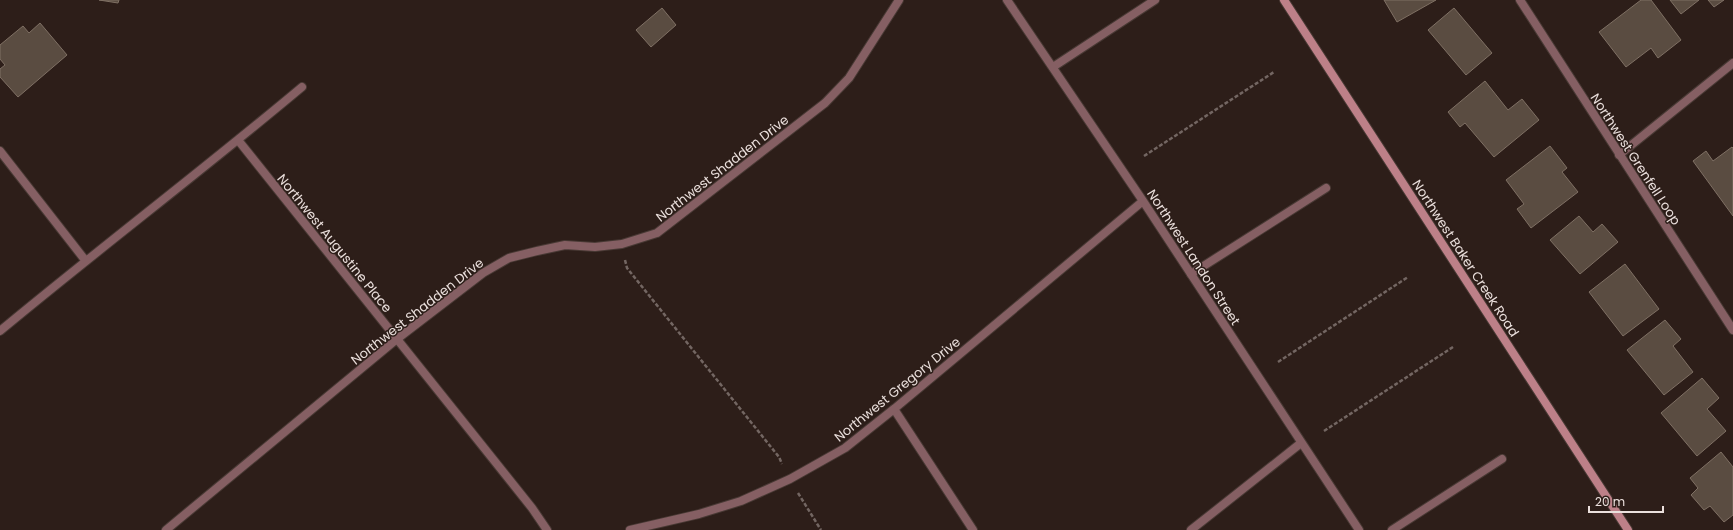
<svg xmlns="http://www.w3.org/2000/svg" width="1733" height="530" font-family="Poppins,sans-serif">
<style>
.building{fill:#5a4c41;stroke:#7f7064}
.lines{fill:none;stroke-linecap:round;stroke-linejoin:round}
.service-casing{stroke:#483934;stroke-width:10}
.minor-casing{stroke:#483934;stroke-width:10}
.secondary-casing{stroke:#483934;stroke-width:10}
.path{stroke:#736662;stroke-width:2.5;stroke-dasharray:4 2;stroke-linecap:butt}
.service{stroke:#855f63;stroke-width:8}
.minor{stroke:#855f63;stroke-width:8}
.secondary{stroke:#bd8088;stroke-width:8}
.labels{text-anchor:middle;stroke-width:3;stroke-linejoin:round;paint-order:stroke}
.street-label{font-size:13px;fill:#ebe0dd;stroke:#2d1e19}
</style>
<rect width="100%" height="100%" fill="#2d1e19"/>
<!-- building -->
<path class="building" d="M99,0h20l-1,3z
M1384,0h52l-39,22z
M1641,0h10l30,40 -23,18 -7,-10 -25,19 -27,-35z
M1670,0h29l-18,14z
M1708,0h16l-10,7z
M662,8l14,17 -25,22 -15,-17z
M1454,8l38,45 -26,22 -38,-45z
M40,23l27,32 -49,42 -18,-20v-8l5,-4 -5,-6v-14l23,-19 6,7z
M1485,81l23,29 14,-11 17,21 -45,37 -29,-34 -5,4 -12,-15z
M1550,146l17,22 -5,4 16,20 -47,36 -14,-19 7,-5 -18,-24z
M1732,147l1,1v68l-40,-55 13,-10 7,10z
M1579,216l14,16 9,-8 16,18 -38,32 -30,-34z
M1625,264l34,45 -36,27 -34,-44z
M1665,320l16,19 -8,7 20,26 -29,23 -37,-45z
M1702,378l17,20 -12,11 19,22 -29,25 -36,-43z
M1721,452l12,15v48l-9,7 -14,-16 -6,4 -13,-15 7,-7 -8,-10z"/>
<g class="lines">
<!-- service casing -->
<g class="service-casing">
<path id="service" d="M1053,67l102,-67
M1191,274l135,-86
M894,409l79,121
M1392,530l110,-71"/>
</g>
<!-- minor casing -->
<g class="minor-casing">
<path id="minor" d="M1007,0l136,201 216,329
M1520,0l213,330
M238,140l294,368 15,22
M0,151l85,109
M1619,155l114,-92
M0,331c100,-83 203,-161 302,-244
M166,530l231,-191 86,-66 26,-15 28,-7 28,-6 30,2 27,-3 35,-11 168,-130 24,-25 50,-78
M630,530l69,-16 42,-13 49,-22 55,-31 49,-39 249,-208
M1191,530l110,-87"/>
</g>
<!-- secondary casing -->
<g class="secondary-casing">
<path id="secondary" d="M1284,0l344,530"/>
</g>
<!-- path -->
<path class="path" d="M1144,156l130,-84
M625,260l2,8 152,189 3,7
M1278,362l130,-85
M1324,431l129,-84
M798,493l23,37"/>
<!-- service -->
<use href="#service" class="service"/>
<!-- minor -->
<use href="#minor" class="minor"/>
<!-- secondary -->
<use href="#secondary" class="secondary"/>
</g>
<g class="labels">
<!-- street labels -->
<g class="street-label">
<text transform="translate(1636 159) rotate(57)" y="5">Northwest Grenfell Loop</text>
<text transform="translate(722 168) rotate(-38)" y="5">Northwest Shadden Drive</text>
<text transform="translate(335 243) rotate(51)" y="5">Northwest Augustine Place</text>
<text transform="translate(1194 257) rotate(57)" y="5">Northwest Landon Street</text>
<text transform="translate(1466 258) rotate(57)" y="5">Northwest Baker Creek Road</text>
<text transform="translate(417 311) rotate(-38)" y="5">Northwest Shadden Drive</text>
<text transform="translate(897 389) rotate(-39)" y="5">Northwest Gregory Drive</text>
</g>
</g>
<!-- scale -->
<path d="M1589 506v6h74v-6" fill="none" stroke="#ebe0dd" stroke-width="2"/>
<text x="1595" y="506" font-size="12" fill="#ebe0dd" stroke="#2d1e19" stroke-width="3" paint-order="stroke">20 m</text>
</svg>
